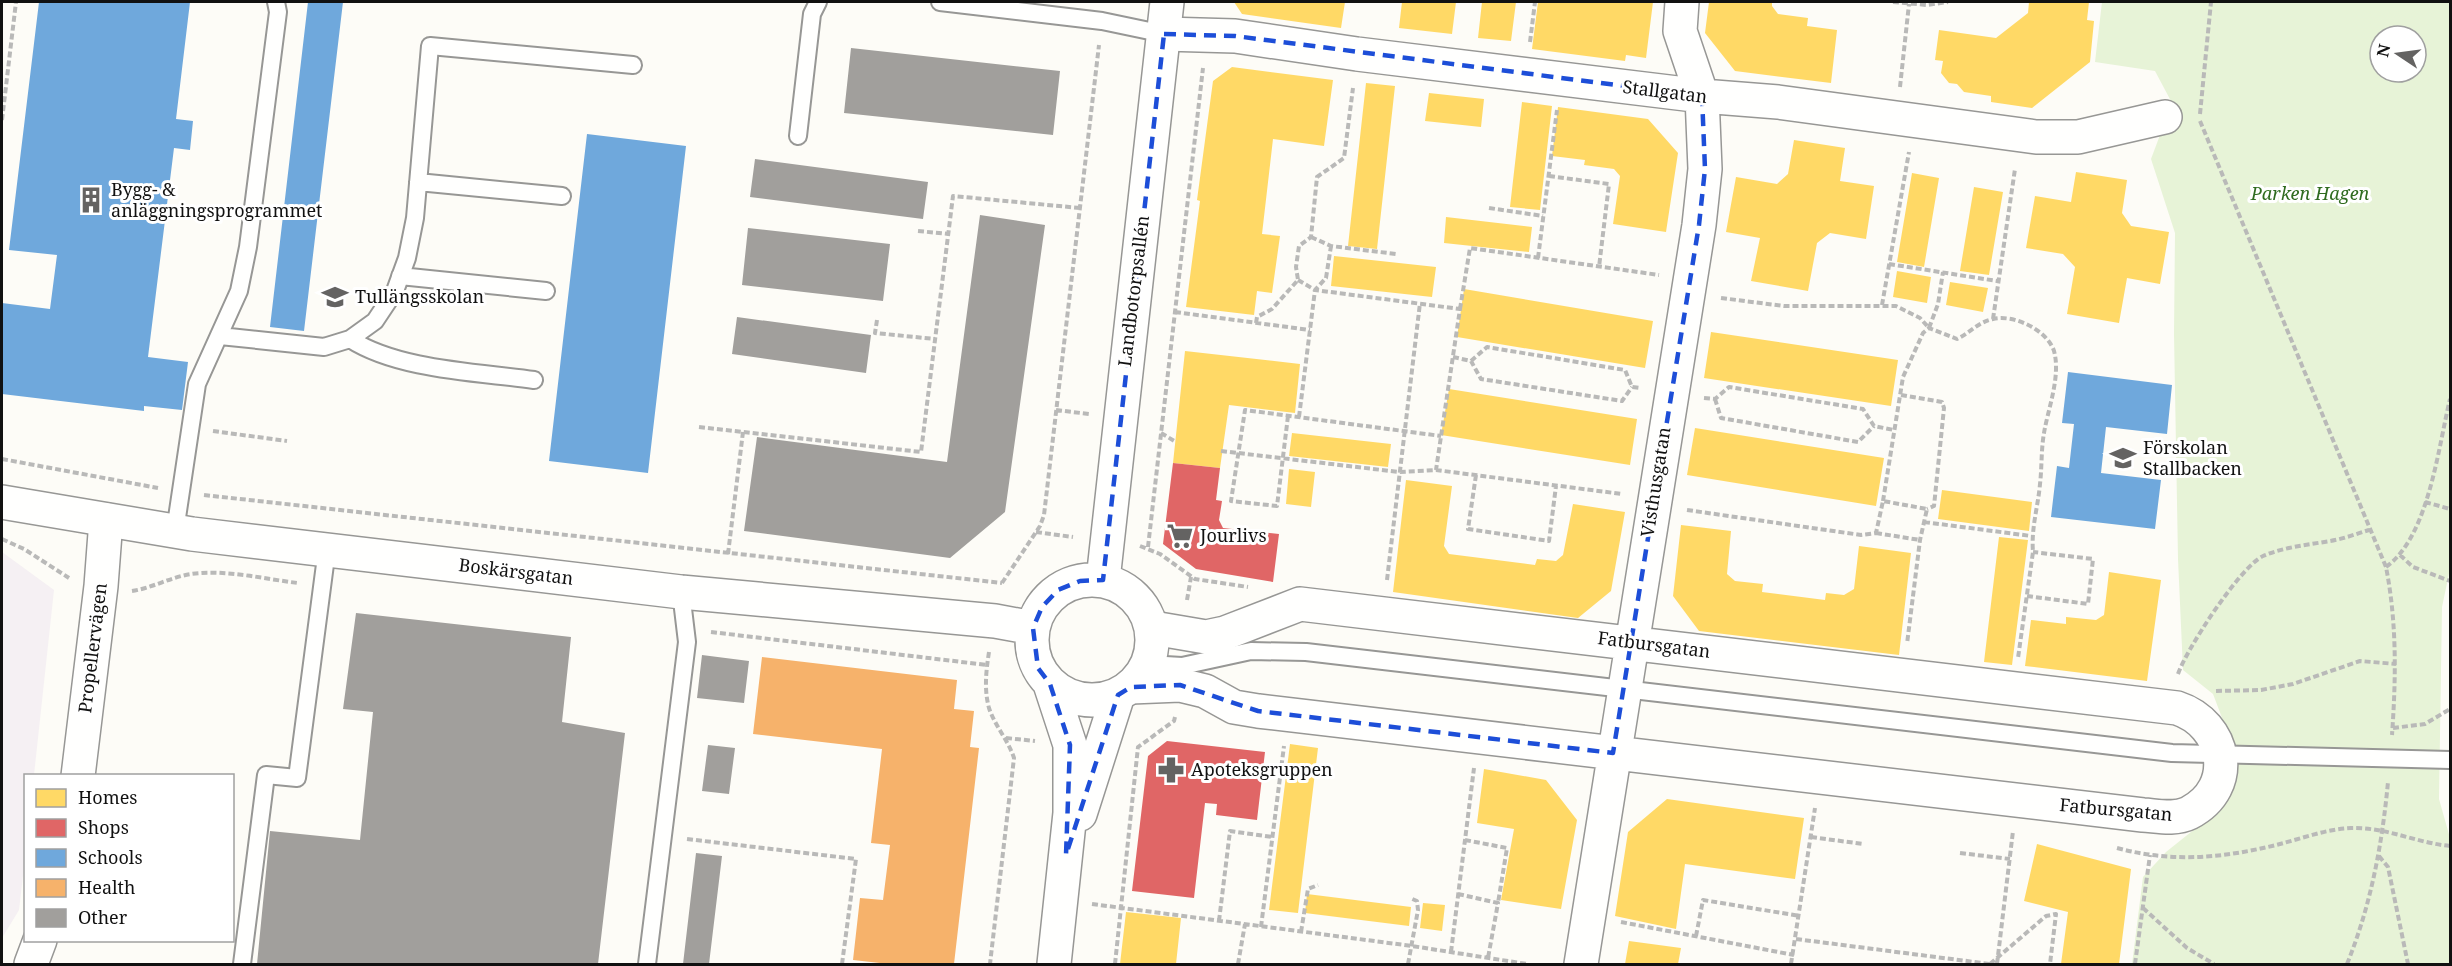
<svg xmlns="http://www.w3.org/2000/svg" width="2452" height="966" font-family="'Noto Serif',serif">
<style>
.industrial{fill:#f5f0f3}
.green{fill:#e7f3d7;fill-rule:evenodd}
.homes{fill:#ffd966}
.shops{fill:#e06666}
.schools{fill:#6fa8dc}
.health{fill:#f6b26b}
.building{fill:#a19f9c}
.lines{fill:none;stroke-linecap:round;stroke-linejoin:round}
.service-casing{stroke:#979795;stroke-width:20}
.minor-casing{stroke:#979795;stroke-width:36}
.tertiary-casing{stroke:#979795;stroke-width:36}
.path{stroke:#b9b9b8;stroke-width:4;stroke-dasharray:6 3;stroke-linecap:butt}
.service{stroke:#fffffe;stroke-width:16}
.minor{stroke:#fffffe;stroke-width:33}
.tertiary{stroke:#fffffe;stroke-width:33}
.marked{fill:none;stroke:#1d4ed8;stroke-width:4.5;stroke-dasharray:12 8;stroke-linejoin:round}
.labels{text-anchor:middle;stroke-width:6;stroke-linejoin:round;paint-order:stroke}
.street-label{font-size:18px;fill:#111;stroke:#fff}
.poi-label{font-size:18px;fill:#111;stroke:#fff;text-anchor:start}
.park-label{font-size:18px;font-style:italic;fill:#2f6b1f;stroke:#fff}
</style>
<rect width="100%" height="100%" fill="#fdfcf7"/>
<!-- industrial -->
<path class="industrial" d="M2,552l52,38 -20,185 -8,1v74l-7,60 -17,28z"/>
<!-- green -->
<path class="green" d="M2102,2h348v567l-8,38 -3,192 11,39v126h-318l11,-87 23,-25 35,-28 26,-93 -14,-37 -30,-24 -5,-111 -4,-225 1,-101 -24,-74 21,-56 -17,-32 -60,-9zM2380,36h36v36h-36z"/>
<!-- homes -->
<path class="homes" d="M1234,2h111l-4,26 -99,-14z
M1402,2h54l-4,32 -53,-6z
M1482,2h34l-5,39 -33,-3z
M1538,2h115l-7,56 -20,-3 -1,6 -93,-12z
M1709,2h63v4l6,8 30,4 -1,8 30,4 -6,53 -96,-12 -30,-38z
M2029,2h60l-2,18 7,1 -4,41 -58,46 -41,-6v-6l-27,-4 -7,-8 -8,-1 -8,-10 2,-12 -8,-1 4,-30 57,8 32,-25z
M1232,67l101,13 -9,66 -51,-7 -11,95 18,2 -8,57 -15,-2 -3,24 -68,-8 14,-106 -3,-1 16,-119z
M1366,83l29,3 -18,163 -29,-3z
M1429,93l55,6 -3,28 -56,-6z
M1522,102l30,4 -12,104 -30,-3z
M1558,107l90,12 30,34 -12,79 -53,-8 7,-48 -6,-7 -30,-4 1,-5 -33,-4z
M1794,140l51,8 -5,33 34,5 -8,53 -36,-6 -13,10 -9,48 -57,-10 9,-43 -34,-6 10,-55 41,7 11,-10z
M2076,172l51,8 -5,33 9,13 38,6 -9,52 -33,-6 -8,45 -52,-9 8,-47 -12,-13 -37,-6 9,-52 36,6z
M1912,173l27,5 -15,89 -27,-5z
M1974,187l29,5 -14,83 -29,-4z
M1446,217l86,10 -3,25 -85,-9z
M1334,256l102,11 -4,30 -101,-11z
M1897,271l34,6 -4,26 -34,-6z
M1950,282l38,6 -5,24 -37,-7z
M1464,289l189,32 -8,47 -188,-31z
M1711,332l187,28 -7,46 -187,-28z
M1185,351l115,13 -5,49 -66,-8 -9,63 -47,-5z
M1449,389l188,30 -7,46 -189,-30z
M1695,428l189,30 -8,48 -189,-31z
M1292,433l99,11 -3,23 -99,-11z
M1289,469l26,3 -4,35 -25,-3z
M1406,480l46,6 -8,60 5,8 86,11 2,-6 19,2 7,-6 10,-51 52,8 -14,79 -33,27 -185,-26z
M1942,490l90,12 -3,29 -91,-12z
M1681,525l50,6 -4,43 8,7 28,3 -1,8 63,8 1,-7 18,2 10,-6 5,-43 52,7 -12,102 -200,-24 -26,-35z
M1999,537l29,3 -16,125 -28,-3z
M2109,572l52,8 -14,101 -122,-15 6,-46 35,4v-7l30,3 8,-5z
M1290,744l28,4 -20,165 -29,-3z
M1484,769l62,11 31,40 -16,89 -60,-9 13,-71 -37,-6z
M1667,799l137,19 -9,61 -110,-15 -9,65 -61,-13 13,-84z
M2037,844l94,25 -12,95h-58l7,-52 -44,-11z
M1307,894l104,13 -2,19 -104,-13z
M1423,903l22,2 -3,26 -22,-3z
M1126,912l55,6 -5,46h-56z
M1629,941l52,7 -3,16h-53z"/>
<!-- shops -->
<path class="shops" d="M1173,463l47,5 -4,32 6,1 -3,19 4,8 56,6 -6,48 -77,-13 -33,-25z
M1167,741l98,11 -8,68 -41,-5 1,-11 -12,-1 -11,95 -62,-7 16,-135z"/>
<!-- schools -->
<path class="schools" d="M39,2h151l-14,117 17,2 -3,29 -16,-2 -26,209 40,5 -6,48 -38,-4v5l-142,-17v-91l48,6 7,-54 -48,-5z
M308,2h35l-39,329 -34,-4z
M587,134l99,12 -38,327 -99,-12z
M2068,372l104,13 -5,49 -61,-7 -5,46 60,7 -6,49 -104,-12 6,-51 12,2 5,-44 -12,-1z"/>
<!-- health -->
<path class="health" d="M762,657l195,23 -3,29 20,2 -4,36 9,1 -25,216h-65l-36,-4 7,-62 23,2 7,-55 -19,-2 11,-94 -129,-15z"/>
<!-- building -->
<path class="building" d="M851,48l209,23 -7,64 -209,-22z
M755,159l173,23 -5,37 -173,-22z
M980,215l65,10 -40,287 -55,46 -206,-27 13,-94 190,25z
M748,228l142,16 -7,57 -141,-16z
M737,317l134,18 -5,38 -134,-19z
M356,613l215,24 -9,85 63,11 -27,231h-341l13,-133 90,9 13,-128 -30,-3z
M702,655l47,6 -5,42 -47,-5z
M708,745l27,3 -6,46 -27,-3z
M696,853l26,3 -13,108h-26z"/>
<g class="lines">
<!-- service casing -->
<g class="service-casing">
<path id="service" d="M940,2l162,19 62,13
M798,136l14,-122 6,-12
M418,182l144,14
M400,276l146,15
M220,336l104,11 26,-8 25,-18 20,-30 12,-33 8,-40 15,-172 203,19
M350,339c48,31 127,33 184,41
M175,531l22,-147 42,-93 9,-44 30,-235 -2,-10
M1148,664l34,2 69,-15 55,1 866,101 278,7
M242,964l24,-189 31,3 30,-229
M647,964l40,-322 -6,-50"/>
</g>
<!-- minor casing -->
<g class="minor-casing">
<path id="minor" d="M1164,34l71,2 122,18 345,42 76,6 258,35h42l87,-20
M1131,687l49,-2 25,6 29,16 24,4 885,104c15,1 32,5 46,-2 50,-26 37,-89 -12,-105l-877,-104 -75,29 -19,4 -53,-9
M78,776l23,-190 5,-66
M31,964l9,-24
M1581,964l118,-739 6,-56 -3,-73 -22,-65 2,-29"/>
</g>
<!-- tertiary casing -->
<g class="tertiary-casing">
<path id="tertiary" d="M2,502l190,32 489,58 314,29 38,7
M1032 640a60 60 0 1 1 120 0a60 60 0 1 1-120 0Z
M1103,580l64,-578
M1050,684l20,61v68l-16,151
M1080,814l38,-119"/>
</g>
<!-- path -->
<path class="path" d="M1893,2l34,3 21,-3
M1530,42l5,-40
M1900,87l9,-83
M2200,114l11,-112
M2,120l14,-118
M2200,121l186,446c11,56 10,111 6,168
M1549,176l60,8 -10,83
M1489,208l54,8
M918,231l31,3
M1311,237l20,9 65,8
M1538,258l19,-148
M1889,264l108,17
M1298,280l17,10 11,-12 5,-32
M1721,298l63,8h112l24,12 9,10 9,-24 5,-32
M1882,305l27,-153
M1460,309l10,-61 189,27
M1175,312l135,18
M1993,319l22,-150
M877,320l-2,13 60,6
M1256,323l1,-6 15,-8 26,-29 -2,-13 3,-21 12,-9 6,-60 27,-19 9,-70
M1453,357l18,4 10,18 141,22 10,-14
M1471,361l16,-14 138,23 7,17 8,1
M1901,395l41,7 2,6 -10,98 -7,3
M1704,398l11,1 14,-12 134,22 11,17 20,4
M1715,399l6,19 137,24 16,-16
M1056,410l33,4
M1288,416l-11,90 -46,-5 14,-91 196,26
M1299,417l16,-127 145,19 -24,161
M699,427l222,25 32,-256 127,12
M213,431l74,10
M1161,433l15,9
M1221,451l178,21 37,-2 186,24
M2,459l156,29
M1476,475l-8,54 81,12 7,-55
M204,495l798,88
M1883,501l20,-124 20,-44 6,-5 28,11c13,-6 21,-17 36,-20 21,-5 54,11 61,32 7,25 -6,58 -10,82 -3,17 -2,34 -4,51 -2,23 -9,44 -7,68l-15,106
M2425,502l25,7
M1687,510l174,25 15,-2 7,-32 44,8 -7,31 -13,104
M1924,522l107,14
M1036,532l37,5
M1876,533l44,7
M2,539l22,10 45,29
M1140,546l20,8 35,25 53,8
M1148,547l55,-479
M728,554l15,-122
M2400,555l13,12 37,14
M2386,567c43,-31 52,-119 64,-168
M1387,580l33,-277
M1002,583l38,-57 4,-11 55,-470
M132,591c20,-3 39,-14 59,-17 34,-5 73,5 107,9
M2027,596l61,8 5,-45 -60,-7
M1187,600l4,-23
M711,632l276,33
M989,652c-3,19 -5,38 0,56 6,18 19,32 25,50l-24,206
M2178,674c8,-24 62,-107 85,-118 21,-9 44,-11 67,-15 13,-2 26,-7 39,-11
M2216,691l45,-1 32,-6 67,-23 36,3
M2393,728l32,-4 25,-15
M1006,738l29,3
M1811,837l52,7
M687,839l169,20 -14,105
M1465,840l42,8 -9,55
M2117,848c56,15 108,10 163,-4 23,-6 47,-15 71,-16 35,-1 66,15 99,18
M1960,853l50,6
M2379,856l9,11 20,97
M1458,894l40,9 -10,55
M1092,904l320,42 115,18
M2143,908l44,40 27,16
M1219,921l11,-90 42,6
M1621,922l173,33
M1261,927l23,-181
M1301,932l7,-43 10,-4
M1696,936l7,-36 97,16
M1796,939l194,25
M1451,952l23,-184
M1115,964l23,-217 36,-26 1,-4
M1238,964l7,-40
M1408,964l10,-54 -1,-9 -7,-3
M1791,964l24,-156
M1990,964l56,-48 10,-2 -6,50
M1997,964l16,-133
M2135,964l15,-109
M2347,964c24,-59 35,-119 41,-182"/>
<!-- service -->
<use href="#service" class="service"/>
<!-- minor -->
<use href="#minor" class="minor"/>
<!-- tertiary -->
<use href="#tertiary" class="tertiary"/>
</g>
<!-- marked area -->
<path class="marked" d="M1164,34l71,2 467,60 3,73 -6,56 -86,528 -355,-42 -78,-26 -49,2 -13,8 -52,160 4,-110 -20,-61 -12,-16 -5,-40 9,-21 16,-17 22,-9 23,-1z"/>
<!-- icons -->
<defs>
<g id="building-bare" transform="scale(2.07)"><path d="M-4-6H4V6H1V3H-1V6H-4ZM-2.5-4.3h1.7v1.8h-1.7ZM.8-4.3h1.7v1.8H.8ZM-2.5-1h1.7V.8h-1.7ZM.8-1h1.7V.8H.8Z" fill="#646362" stroke="#fff" stroke-width="2.5" paint-order="stroke"/></g>
<g id="school-bare" transform="scale(2.07)"><path d="M0-5L7-2L0 1L-7-2ZM-4 1L0 2.5L4 1V4Q0 6-4 4Z" fill="#646362" stroke="#fff" stroke-width="2.5" paint-order="stroke"/></g>
<g id="supermarket-bare" transform="scale(2.07)"><path d="M-6-5.5h2.5l.6 2H6L4.5 2H-2.5L-4.4-4H-6ZM-1.5 3.2a1.3 1.3 0 1 0 .1 0ZM3 3.2a1.3 1.3 0 1 0 .1 0Z" fill="#646362" stroke="#fff" stroke-width="2.5" paint-order="stroke"/></g>
<g id="pharmacy-bare" transform="scale(2.07)"><path d="M-2-6h4v4h4v4h-4v4h-4v-4h-4v-4h4Z" fill="#646362" stroke="#fff" stroke-width="2.5" paint-order="stroke"/></g>
</defs>
<g fill-rule="evenodd">
<use href="#building-bare" x="91" y="200"/>
<use href="#school-bare" x="335" y="297"/>
<use href="#school-bare" x="2123" y="458"/>
<use href="#supermarket-bare" x="1180" y="536"/>
<use href="#pharmacy-bare" x="1171" y="770"/>
</g>
<g class="labels">
<!-- street labels -->
<g class="street-label">
<text transform="translate(1665 92) rotate(7)" y="6">Stallgatan</text>
<text transform="translate(1134 291) rotate(-83)" y="6">Landbotorpsallén</text>
<text transform="translate(1656 482) rotate(-81)" y="6">Visthusgatan</text>
<text transform="translate(516 572) rotate(7)" y="6">Boskärsgatan</text>
<text transform="translate(1654 645) rotate(7)" y="6">Fatbursgatan</text>
<text transform="translate(93 648) rotate(-83)" y="6">Propellervägen</text>
<text transform="translate(2116 810) rotate(5)" y="6">Fatbursgatan</text>
</g>
<!-- poi labels -->
<g class="poi-label">
<text x="111" y="196">Bygg- &amp;<tspan x="111" dy="21">anläggningsprogrammet</tspan></text>
<text x="355" y="303">Tullängsskolan</text>
<text x="2143" y="454">Förskolan<tspan x="2143" dy="21">Stallbacken</tspan></text>
<text x="1200" y="542">Jourlivs</text>
<text x="1191" y="776">Apoteksgruppen</text>
</g>
<!-- park labels -->
<g class="park-label">
<text x="2310" y="200">Parken Hagen</text>
</g>
</g>
<!-- border -->
<rect width="2452" height="966" fill="none" stroke="#111111" stroke-width="6"/>
<!-- legend -->
<rect x="24" y="774" width="210" height="168" fill="#ffffff" stroke="#a0a0a0" stroke-width="1.5"/>
<rect x="36" y="789" width="30" height="18" fill="#ffd966" stroke="#a0a0a0" stroke-width="1.5"/>
<text x="78" y="804" font-size="18" fill="#111111">Homes</text>
<rect x="36" y="819" width="30" height="18" fill="#e06666" stroke="#a0a0a0" stroke-width="1.5"/>
<text x="78" y="834" font-size="18" fill="#111111">Shops</text>
<rect x="36" y="849" width="30" height="18" fill="#6fa8dc" stroke="#a0a0a0" stroke-width="1.5"/>
<text x="78" y="864" font-size="18" fill="#111111">Schools</text>
<rect x="36" y="879" width="30" height="18" fill="#f6b26b" stroke="#a0a0a0" stroke-width="1.5"/>
<text x="78" y="894" font-size="18" fill="#111111">Health</text>
<rect x="36" y="909" width="30" height="18" fill="#a19f9c" stroke="#a0a0a0" stroke-width="1.5"/>
<text x="78" y="924" font-size="18" fill="#111111">Other</text>
<!-- north arrow -->
<g transform="translate(2398 54) rotate(283)"><circle r="28" fill="#ffffff" stroke="#a0a0a0" stroke-width="1.5"/>
<path d="M0-4.5L10 22L0 15L-10 22Z" fill="#646362"/>
<text y="-9" font-size="16" font-weight="bold" text-anchor="middle" fill="#111111">N</text>
</g>
</svg>
